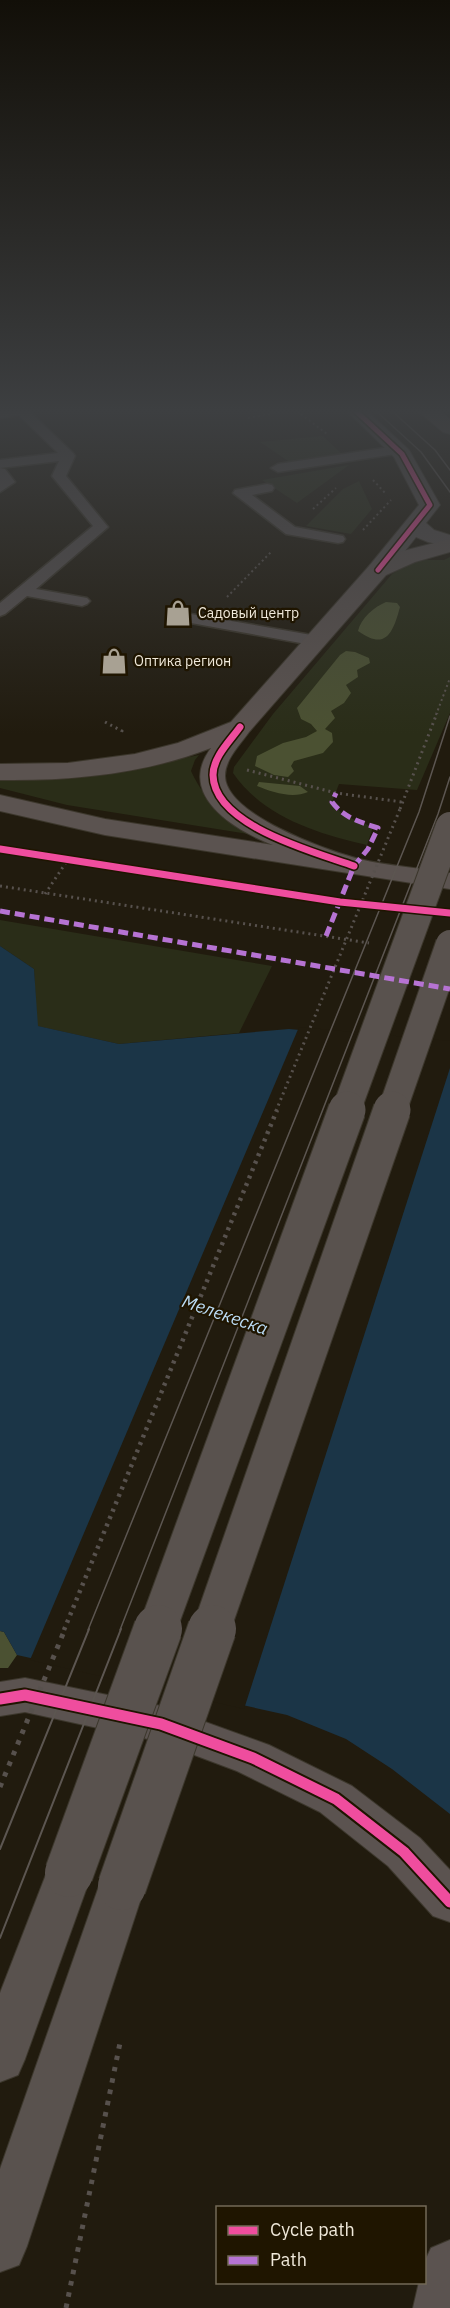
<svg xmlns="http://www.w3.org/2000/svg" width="450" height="2308" font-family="'IBM Plex Sans',sans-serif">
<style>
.green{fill:#2a2d18}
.forest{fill:#4b5132}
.water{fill:#1b3547}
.pier{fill:#211b0e}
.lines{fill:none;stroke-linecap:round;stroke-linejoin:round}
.lane-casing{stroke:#3c372c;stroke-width:3}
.street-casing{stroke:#3c372c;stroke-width:2}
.secondary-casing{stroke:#3c372c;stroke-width:2}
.primary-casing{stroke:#3c372c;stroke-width:2}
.path-far2{stroke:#57514d;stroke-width:2;stroke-dasharray:2 3;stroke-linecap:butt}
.path-far1{stroke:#57514d;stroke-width:3;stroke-dasharray:2 4;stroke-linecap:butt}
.path{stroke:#57514d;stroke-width:5;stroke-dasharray:4.5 7;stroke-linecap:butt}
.lane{fill:#585251;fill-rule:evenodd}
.street{fill:#585251;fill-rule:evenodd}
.secondary{fill:#5b5350;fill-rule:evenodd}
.primary{fill:#59524e;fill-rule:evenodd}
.tram-far1{stroke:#5c5651;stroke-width:1.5}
.tram{stroke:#5c5651;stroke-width:2}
.primary-bridge-far2-casing{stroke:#3c372c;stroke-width:30;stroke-linecap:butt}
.primary-bridge-far1-casing{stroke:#3c372c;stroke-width:39;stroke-linecap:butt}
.primary-bridge-casing{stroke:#3c372c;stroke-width:50;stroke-linecap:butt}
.path-bridge-far2{stroke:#57514d;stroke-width:3;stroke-dasharray:2 4;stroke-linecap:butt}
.path-bridge-far1{stroke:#57514d;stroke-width:4.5;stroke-dasharray:3 5;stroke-linecap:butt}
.path-bridge{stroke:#57514d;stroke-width:5;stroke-dasharray:4.5 7;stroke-linecap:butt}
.primary-bridge-far2{stroke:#59524e;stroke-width:28}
.primary-bridge-far1{stroke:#59524e;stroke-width:37}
.primary-bridge{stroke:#59524e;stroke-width:48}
.quiet{stroke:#b673d3;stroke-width:5;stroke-dasharray:10 5;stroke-linecap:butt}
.cycleway-far2-casing{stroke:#1f1500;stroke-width:8}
.cycleway-far1-casing{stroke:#1f1500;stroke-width:10}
.cycleway-casing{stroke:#1f1500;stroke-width:15}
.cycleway-far2{stroke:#ef4d9e;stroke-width:5}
.cycleway-far1{stroke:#ef4d9e;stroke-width:7}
.cycleway{stroke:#ef4d9e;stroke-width:11}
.labels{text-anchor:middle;stroke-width:4.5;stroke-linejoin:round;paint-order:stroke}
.far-poi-label{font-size:14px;fill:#f0e9da;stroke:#1f1500;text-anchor:start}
.water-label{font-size:18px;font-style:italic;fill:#bcddf6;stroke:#1f1500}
</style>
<rect width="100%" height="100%" fill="#211b0e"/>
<!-- green -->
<path class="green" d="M323,436l20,19 -52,8 -31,-21z
M349,465l-52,38 -35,-23z
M359,481l13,28 -21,25 -45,-8 37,-37z
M450,557v156l-33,77 -78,-6 -7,18 11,13 30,12 -6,18c-49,-11 -104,-28 -134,-72l1,-6 39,-53 119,-140 24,-14h28z
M199,755l-4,5 -4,11c17,38 42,46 76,66l-200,-32 -67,-17v-9l124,-9z
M0,920l272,46 -33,67 -120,11 -82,-18 -3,-57 -34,-23z"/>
<!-- forest -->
<path class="forest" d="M386,602l11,1 3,4c-7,26 -14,44 -42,24 3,-13 16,-24 28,-29z
M346,651l9,1 14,6 1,5 -13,7 1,7 -12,8 5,8 -7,10 -13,8 4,7 -10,11 7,4 1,9 -10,11 -29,8 -3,5 3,5 -6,6 -14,-2 -19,-9 2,-10 26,-13 23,-6 11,-6 -6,-7 -10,-5 -4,-11 43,-53z
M259,782l41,4 8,6c-16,7 -36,0 -51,-6z
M0,1631l4,1 13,23 -9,13h-8z"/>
<!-- water -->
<path class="water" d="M0,946l34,23 4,57 81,18 170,-15 161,15v770l-58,-45 -46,-30 -59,-24 -270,-60 -13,-23 -4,-1z"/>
<!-- pier -->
<path class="pier" d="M299,1027l151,14v27l-206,641 -214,-49z"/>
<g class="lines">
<!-- lane casing -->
<g class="lane-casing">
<path id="lane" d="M0,411h32l-1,2 42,40 2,3 -9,20 42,51 -72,62 51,9 3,3 -3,3 -5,2 -55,-10 -22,18 -5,2v-13l93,-77 -41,-50 7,-15 -59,7 5,1 10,13 -15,10v-32l58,-7 -39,-38 -19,3z
M397,446l5,1 2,3 -2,3 -124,19 -7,-4 7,-4z
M267,484l5,1 2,3 -2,3 -20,4 43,32 48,9 2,3 -2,3 -5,1 -52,-9 -53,-41 2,-3z
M185,613l132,23 8,5 -8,5 -137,-25 -3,-3z"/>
</g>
<!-- street casing -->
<g class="street-casing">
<path id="street" d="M347,411h20l42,39 31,55 -14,18 8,7 16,5v12l-22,-5 -12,-5 -30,38 -8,2 -8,-2 -3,-5 3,-5 49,-60 -25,-48z"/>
</g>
<!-- secondary casing -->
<g class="secondary-casing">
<path id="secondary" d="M450,539v13l-35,10 -29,13 -137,157c-9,13 -24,27 -24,44 1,39 101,74 134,83 29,7 61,9 91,14v16l-345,-54 -105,-24v-16l105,24 168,26c-39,-15 -97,-50 -62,-97 -66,26 -140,33 -211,32v-16l68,-1 67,-9 43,-11 53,-21 139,-157 29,-13z
M25,1678l136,28 108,39 83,41 68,52 30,32v52l-17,-6 -45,-50 -68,-54 -83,-41 -80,-30 -132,-29 -25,4v-34z
M450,2240v68h-37l6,-26h5v-19l7,-15z"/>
</g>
<!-- primary casing -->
<g class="primary-casing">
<path id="primary" d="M418,411h21l11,8v15l-7,-2z
M69,1853l17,6 6,14 -67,186 -7,16 -18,7v-89l52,-134z
M122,1866l17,6 6,14 -118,360 -8,19 -19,7v-103l99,-283 6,-14z"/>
</g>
<!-- path-far2 -->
<path class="path-far2" d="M297,411l30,23
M248,418l38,-7
M373,480l13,14
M313,509l23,-21
M363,530l28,-30
M227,597l45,-46
M436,715l14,-37"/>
<!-- path-far1 -->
<path class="path-far1" d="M105,722l17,9 -3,3
M247,770l89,23 66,9
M400,809l37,-96
M0,886l369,57
M45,894l22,-33"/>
<!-- path -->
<path class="path" d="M66,2308l55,-270"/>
<!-- lane -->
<use href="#lane" class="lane"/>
<!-- street -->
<use href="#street" class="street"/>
<!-- secondary -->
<use href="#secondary" class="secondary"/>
<!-- primary -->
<use href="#primary" class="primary"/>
<!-- tram-far1 -->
<path class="tram-far1" d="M376,411l45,41 29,40
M392,411l43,39 15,20
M88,1630l331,-818 31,-96
M120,1630l318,-816 12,-37"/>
<!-- tram -->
<path class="tram" d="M0,1849l89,-220
M0,1938l121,-309"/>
<!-- primary-bridge-far2 casing -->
<g class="primary-bridge-far2-casing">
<path id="primary-bridge-far2" d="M346,1111l104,-285
M392,1111l58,-167"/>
</g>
<!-- primary-bridge-far1 casing -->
<g class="primary-bridge-far1-casing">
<path id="primary-bridge-far1" d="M157,1630l190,-520
M211,1630l181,-520"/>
</g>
<!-- primary-bridge casing -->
<g class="primary-bridge-casing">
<path id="primary-bridge" d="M69,1873l89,-244
M122,1886l90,-257"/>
</g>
<!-- path-bridge-far2 -->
<path class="path-bridge-far2" d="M276,1111l124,-302"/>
<!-- path-bridge-far1 -->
<path class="path-bridge-far1" d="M64,1630l213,-520"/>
<!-- path-bridge -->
<path class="path-bridge" d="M0,1787l65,-158"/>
<!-- primary-bridge-far2 -->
<use href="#primary-bridge-far2" class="primary-bridge-far2"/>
<!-- primary-bridge-far1 -->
<use href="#primary-bridge-far1" class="primary-bridge-far1"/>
<!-- primary-bridge -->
<use href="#primary-bridge" class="primary-bridge"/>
<!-- quiet -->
<path class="quiet" d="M0,911l450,78
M326,936l28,-70 14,-17 10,-21c-18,-6 -34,-10 -46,-26l4,-9"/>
<!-- cycleway-far2 casing -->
<g class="cycleway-far2-casing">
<path id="cycleway-far2" d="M356,411l46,43 28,51 -52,65"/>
</g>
<!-- cycleway-far1 casing -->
<g class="cycleway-far1-casing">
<path id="cycleway-far1" d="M240,727c-10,14 -27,30 -27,48 1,51 102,77 141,91
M0,849l340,53 110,11"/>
</g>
<!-- cycleway casing -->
<g class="cycleway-casing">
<path id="cycleway" d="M0,1699l25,-4 136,29 92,34 83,41 68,53 46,50"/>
</g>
<!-- cycleway-far2 -->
<use href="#cycleway-far2" class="cycleway-far2"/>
<!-- cycleway-far1 -->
<use href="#cycleway-far1" class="cycleway-far1"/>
<!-- cycleway -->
<use href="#cycleway" class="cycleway"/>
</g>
<!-- sky -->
<linearGradient id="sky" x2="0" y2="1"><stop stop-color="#120f08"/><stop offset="0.56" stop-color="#3d3f41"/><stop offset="1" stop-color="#3d3f41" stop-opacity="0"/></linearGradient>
<rect width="450" height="734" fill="url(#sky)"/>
<!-- icons -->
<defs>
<g id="shop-bare" transform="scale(2.07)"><path d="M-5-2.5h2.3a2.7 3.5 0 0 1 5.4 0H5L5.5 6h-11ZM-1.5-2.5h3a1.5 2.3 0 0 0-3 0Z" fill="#a8a193" stroke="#1f1500" stroke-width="2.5" paint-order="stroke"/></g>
</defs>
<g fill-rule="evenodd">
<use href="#shop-bare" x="178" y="613"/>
<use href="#shop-bare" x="114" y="661"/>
</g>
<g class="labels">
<!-- far-poi labels -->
<g class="far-poi-label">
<text x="198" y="618">Садовый центр</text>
<text x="134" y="666">Оптика регион</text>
</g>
<!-- water labels -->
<g class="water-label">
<text transform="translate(225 1315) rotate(19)" y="6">Мелекеска</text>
</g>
</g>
<!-- legend -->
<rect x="216" y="2206" width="210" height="78" fill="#1f1500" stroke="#736a57" stroke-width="1.5"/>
<rect x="228" y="2226" width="30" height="9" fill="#ef4d9e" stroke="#736a57" stroke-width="1.5"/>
<text x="270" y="2236" font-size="18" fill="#f0e9da">Cycle path</text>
<rect x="228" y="2256" width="30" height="9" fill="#b673d3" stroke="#736a57" stroke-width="1.5"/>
<text x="270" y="2266" font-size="18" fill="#f0e9da">Path</text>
</svg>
